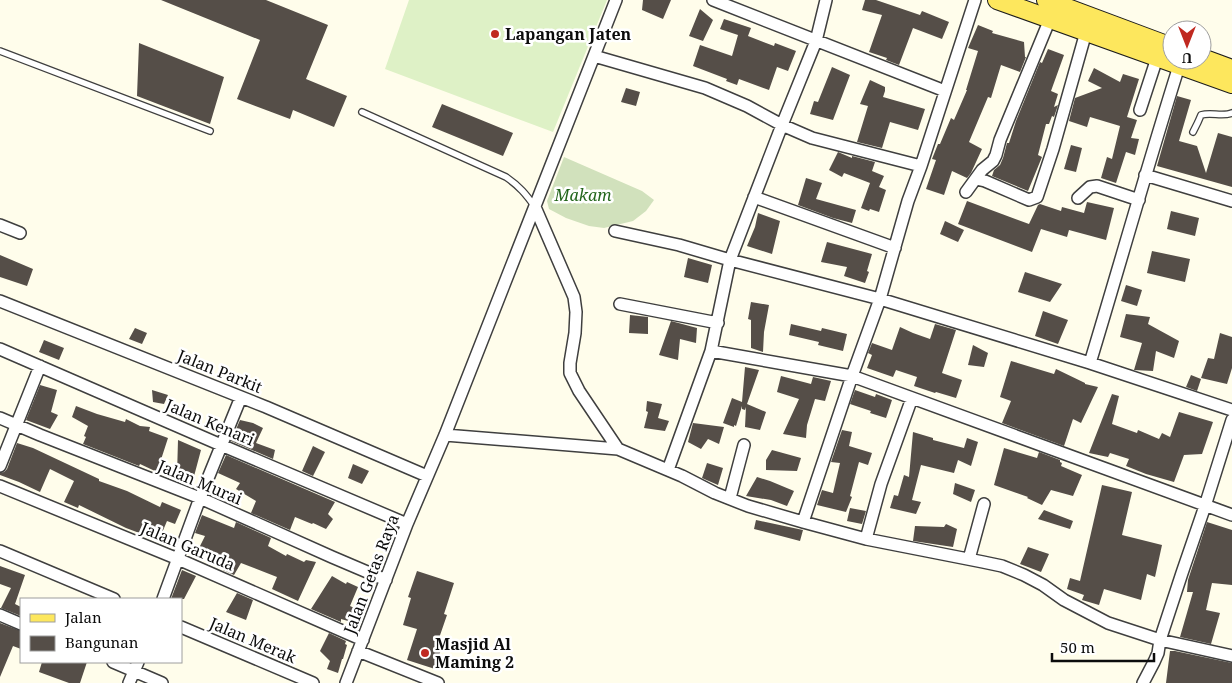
<svg xmlns="http://www.w3.org/2000/svg" width="1232" height="683" font-family="'Noto Serif',serif">
<style>
.cemetery{fill:#d1e1bc}
.pitch{fill:#def1c6}
.building{fill:#554e48}
.lines{fill:none;stroke-linecap:round;stroke-linejoin:round}
.service-casing{stroke:#3f3f3f;stroke-width:8}
.minor-casing{stroke:#3f3f3f;stroke-width:14}
.primary-casing{stroke:#1d1d1d;stroke-width:20}
.service{stroke:#fff;stroke-width:5.5}
.minor{stroke:#fff;stroke-width:11}
.primary{stroke:#fde75d;stroke-width:18}
.poi-dot{fill:#c02920;stroke:#fff;stroke-width:2}
.labels{text-anchor:middle;stroke-width:5;stroke-linejoin:round;paint-order:stroke}
.poi-label{font-size:16px;font-weight:bold;fill:#0c0c0c;stroke:#fff;text-anchor:start}
.park-label{font-size:16px;font-style:italic;fill:#22651b;stroke:#fff}
.street-label{font-size:16px;fill:#0c0c0c;stroke:#fff}
</style>
<rect width="100%" height="100%" fill="#fffdeb"/>
<!-- cemetery -->
<path class="cemetery" d="M564,157l78,34 12,9 -8,11 -13,10 -29,7 -15,-2 -23,-8 -17,-9 -2,-8z"/>
<!-- pitch -->
<path class="pitch" d="M409,0h198l-54,132 -168,-63z"/>
<!-- building -->
<path class="building" d="M161,0h105l62,25 -22,54 41,17 -13,31 -41,-17 -3,9 -53,-20 23,-59z
M643,0h28l-8,19 -21,-9z
M865,0h11l44,15 2,-4 27,11 -7,17 -29,-11 -14,37 -13,-5 1,-2 -18,-6 13,-37 -20,-5z
M700,9l13,11 -10,21 -14,-5z
M724,19l27,9 -3,8 26,10 1,-3 21,8 -8,20 -11,-4 -8,23 -30,-11 -2,6 -11,-4 1,-2 -34,-13 7,-21 32,11 6,-21 -18,-6z
M978,25l15,6 -1,2 32,9 1,15h1l-6,15 -19,-7 -10,33 -3,-1 -19,45 13,7 -11,24 -4,5 -15,-7 -8,24 -18,-6 10,-29 -4,-1 6,-15h2l11,-26 3,2 13,-30h-1l12,-39 -10,-3z
M139,43l85,34 -14,47 -73,-28z
M1048,49l16,6 -13,36 7,3 -4,13 4,-2 -4,12 -2,-1 -3,8h-3l-8,31 4,2 -14,34 -36,-15 2,-6 6,-5 3,-7 4,-15h2l7,-22 24,-59 2,1z
M832,67l18,8 -17,45 -23,-6 4,-13 4,1z
M1094,68l26,14 3,-8 16,5 -12,38 10,3 -6,18 8,1 -4,16 -9,-3 -10,31 -15,-5 6,-21 5,2 8,-33 -30,-9 -3,10 -18,-6 6,-23 27,-10 -14,-7z
M870,80l15,7v4l-2,6 42,12 -7,21 -28,-8 -8,26 -25,-6 11,-36 -8,-2z
M626,88l14,4 -4,14 -15,-4z
M1177,96l14,4 -12,41 18,5 9,27 12,-40 14,4v50l-75,-21z
M442,104l71,29 -10,23 -71,-29z
M1071,145l11,3 -6,24 -12,-3z
M838,152l14,6v-2l23,6 -3,9 12,5 -5,11 7,3 -7,22 -9,-3 -1,2 -8,-3 9,-25 -26,-10 -2,4 -13,-7z
M806,178l16,5 -6,16 40,11 -4,13 -19,-5 -35,-13z
M967,201l62,23 9,-19 2,-1 21,7 1,-4 22,6 3,-11 27,6 -8,32 -37,-10 -2,7 -26,-8 -9,23 -74,-28z
M1171,211l28,7 -4,18 -28,-7z
M758,213l22,8 -8,33 -25,-8 8,-19z
M945,221l19,9 -6,12 -18,-8z
M827,242l45,12 -5,17 2,1 -4,11 -21,-7 3,-9 -26,-5z
M1152,251l38,8 -5,23 -38,-9z
M0,255l33,14 -6,17 -27,-9z
M688,258l24,7 -4,18 -24,-6z
M1025,272l37,12 -12,18 -32,-10z
M1126,285l16,5 -5,16 -16,-5z
M751,302l18,3 -5,27 -1,20 -12,-4v-28l-3,-1z
M1043,311l25,9 -10,24 -23,-8z
M1126,314l24,3 -2,7 31,17 -5,17 -18,-7 -3,20 -19,-1 8,-27 -22,-6z
M630,315l18,2v17l-19,-1z
M671,321l26,7 -1,15 -16,-4 -2,21 -19,-5z
M791,324l30,7 1,-3 25,6 -4,17 -25,-6 1,-3 -30,-7z
M935,324l21,6 -14,43 20,7 -6,18 -20,-6 -1,1 -21,-7 3,-9 -21,-7 -3,7 -26,-9 5,-13 -4,-2 4,-10 20,7 8,-23 13,6 17,6z
M135,328l12,5 -5,11 -13,-5z
M1220,333l12,4v31l-5,16 -26,-6 7,-20 6,1z
M44,340l20,8 -5,12 -20,-8z
M973,345l15,8 -4,14 -16,-2z
M1011,361l43,13 2,-5 29,14v1l13,3 -17,36 -8,-4 -9,27 -62,-23 9,-22 -11,-4z
M745,367l14,3 -12,34 19,8 -6,18 -15,-3 1,-20 -1,3 -3,-1v-3l-6,20 -2,-1v2l-11,-4 9,-25 10,4z
M1191,375l10,4 -4,12 -11,-4z
M781,376l30,8 2,-7 18,4 -6,20 -10,-2 -8,26 -1,13 -23,-4 16,-35 -22,-7z
M40,385l17,5 -6,22 7,3 -8,14 -24,-9z
M152,390l16,5 -4,9 -11,-2z
M855,390l20,7 1,-3 16,6 -6,18 -16,-5 1,-2 -21,-7z
M1112,394l7,2 -7,28 25,9 1,-3 21,9 3,-6 8,4 9,-25 34,10 -11,32 -18,1 -10,27 -28,-8 -20,-8 3,-7 -19,-6 -2,4 -19,-4z
M647,401l15,3 -4,14 11,3 -4,10 -21,-3 4,-16 -2,-1z
M76,406l21,8 28,8 1,-3 14,7 10,1 -1,4 19,7 -11,34 -17,-8 -1,2 -56,-22 3,-7 -2,-1 4,-10 -16,-9z
M240,420l13,3 10,5 -7,15 19,7 -2,9 -42,-18z
M693,423l31,4 -5,17 -11,-5 -7,10 -13,-7z
M842,430l10,2 -3,14 23,7 -4,12 -9,-3 -9,34 2,1 -6,15 -29,-7 5,-15 11,3 7,-30 -9,-1z
M913,432l20,6v2l31,8 3,-10 11,4 -7,24 -13,-6 -4,13 -33,-8 -9,35 9,2 -5,12 -26,-6 4,-13 4,1 6,-21 5,2z
M178,440l23,10 -8,30 -16,-5z
M17,443l16,5 66,31v2l28,10 33,16 2,-5 19,8 -6,14 -8,-3 -8,19 -17,-9v3l-16,-6 -47,-23 -1,3 -14,-6 10,-21 -24,-12 -10,23 -21,-10 -19,-7v-2l4,-1 3,-3z
M313,446l12,6 -12,24 -11,-5z
M1004,448l33,10 2,-6 21,8v2l2,1 -1,3 21,9 -9,21 -22,-6 -9,15 -15,-7 1,-1 -34,-12z
M772,450l29,8 -4,13 -31,-1v-10z
M226,455l109,47 -7,12 5,5 -7,10 -13,-6 -1,1 -17,-7 -5,13 -39,-17 5,-12 -20,-12 4,-6 -22,-10z
M707,463l16,5 -5,17 -16,-7z
M353,464l16,7 -7,13 -14,-6z
M757,477l13,4 24,10 -7,15 -16,-6 -25,-4z
M955,483l20,7 -4,12 -18,-8z
M1102,485l30,7 -10,43 40,10 -7,32 -8,-3 -6,26 -37,-11 -5,16 -17,-5 2,-5 -17,-6 3,-11 10,3z
M850,508l16,3 -4,13 -15,-3z
M1044,510l29,11 -3,8 -32,-10z
M202,515l32,13 2,-6 35,16 -3,8 18,10 1,-2 17,8 2,-2 10,2 -18,39 -26,-12 5,-12 -36,-14 -7,12 -11,-5 6,-12 -30,-10 6,-12 -10,-3z
M756,520l47,10 -3,11 -46,-12z
M1207,522l25,8v55l-20,-2 -6,27 14,3 -9,31 -31,-7 13,-45h-6l1,-12z
M946,524l11,5 -4,18 -40,-6 2,-15 29,1z
M1028,547l21,7 -8,18 -21,-8z
M0,566l25,9 -10,29 6,3v9l-20,-8 10,-20 -11,-4z
M182,570l14,6 -12,23h-13z
M417,571l37,12 -10,31 3,1 -10,29 5,2 -7,23 -28,-9 10,-31 -14,-4 8,-27 -3,-1z
M332,576l14,8 1,-2 11,5 -8,19 11,5 -6,12 -14,-4v3l-30,-13z
M237,593l16,7 -7,20 -20,-8z
M0,623l21,8v18l-8,-3 -13,31z
M329,633l17,8 -1,3 2,1 -4,14h-1l-4,14 -11,-4 3,-8 -10,-10z
M1170,651h5l57,12v20h-66z
M42,662h45l-7,21h-11l-30,-11z"/>
<g class="lines">
<!-- service casing -->
<g class="service-casing">
<path id="service" d="M0,51l210,80
M362,112l144,65c13,9 20,17 29,30
M1193,132l5,-10 3,-7c10,-3 22,2 31,-2"/>
</g>
<!-- minor casing -->
<g class="minor-casing">
<path id="minor" d="M713,0l232,91
M594,56l111,32 42,18 35,19 30,13 109,28
M1140,110l17,-52
M1145,175l87,26
M976,179l9,2 44,19 8,-3 16,-48 33,-117
M966,192l16,-22 11,-9 3,-6 4,-15 50,-121
M754,197l141,51
M1078,198l12,-11 7,-1 42,14
M535,207l39,90 2,15 -1,21 -5,30v10l9,18 39,58
M0,225l20,8
M615,231l64,14 51,15 150,39 210,64 142,47
M0,301l266,106 161,69
M620,304l98,19
M0,349l221,96 186,79
M711,351l19,-91 52,-135 34,-84 10,-41
M1090,363c30,-99 58,-199 89,-297
M0,418l40,17 160,63 132,59 54,23
M445,435l173,14 64,27 33,17 33,13 55,16 63,17 117,23 19,4 22,9 19,10 21,15 44,23 52,17 72,16
M0,466l40,-100
M668,470l43,-119 141,25 380,139
M0,486l178,73 185,81
M730,498l14,-53
M803,522l49,-146 28,-77 28,-98 13,-35 54,-166
M866,539l15,-55 31,-86
M0,551l114,48
M969,559l15,-55
M163,599l37,-101 41,-101
M0,615l21,9
M181,627l132,56
M358,651l80,32
M113,662l49,21
M129,683l9,-21
M346,683l61,-159 38,-89 171,-435
M1143,683l11,-21 4,-9 2,-13 22,-67 23,-67 27,-86"/>
</g>
<!-- primary casing -->
<g class="primary-casing">
<path id="primary" d="M997,0l235,84
M1046,0l126,47
M1202,58l30,11"/>
</g>
<!-- service -->
<use href="#service" class="service"/>
<!-- minor -->
<use href="#minor" class="minor"/>
<!-- primary -->
<use href="#primary" class="primary"/>
</g>
<!-- markers -->
<g class="poi-dot">
<circle cx="495" cy="34" r="5"/>
<circle cx="425" cy="653" r="5"/>
</g>
<g class="labels">
<!-- poi labels -->
<g class="poi-label">
<text x="505" y="40">Lapangan Jaten</text>
<text x="435" y="650">Masjid Al<tspan x="435" dy="18">Maming 2</tspan></text>
</g>
<!-- park labels -->
<g class="park-label">
<text x="583" y="201">Makam</text>
</g>
<!-- street labels -->
<g class="street-label">
<text transform="translate(220 371) rotate(22)" y="6">Jalan Parkit</text>
<text transform="translate(210 422) rotate(23)" y="6">Jalan Kenari</text>
<text transform="translate(200 482) rotate(23)" y="6">Jalan Murai</text>
<text transform="translate(188 546) rotate(23)" y="6">Jalan Garuda</text>
<text transform="translate(371 574) rotate(-69)" y="6">Jalan Getas Raya</text>
<text transform="translate(253 640) rotate(23)" y="6">Jalan Merak</text>
</g>
</g>
<!-- legend -->
<rect x="20" y="598" width="162" height="65" fill="#ffffff" stroke="#9e9e9e"/>
<rect x="30" y="614" width="25" height="8" fill="#fde75d" stroke="#9e9e9e"/>
<text x="65" y="623" font-size="15" fill="#0c0c0c">Jalan</text>
<rect x="30" y="636" width="25" height="15" fill="#554e48" stroke="#9e9e9e"/>
<text x="65" y="648" font-size="15" fill="#0c0c0c">Bangunan</text>
<!-- north arrow -->
<g transform="translate(1187 45) rotate(180)"><circle r="24" fill="#ffffff" stroke="#9e9e9e"/>
<path d="M0-4L9 19L0 12L-9 19Z" fill="#c02920"/>
<text y="-8" font-size="14" font-weight="bold" text-anchor="middle" fill="#0c0c0c">U</text>
</g>
<!-- scale -->
<path d="M1052 653v8h102v-8" fill="none" stroke="#0c0c0c" stroke-width="2.5"/>
<text x="1060" y="653" font-size="15" fill="#0c0c0c" stroke="#ffffff" stroke-width="4" paint-order="stroke">50 m</text>
</svg>
